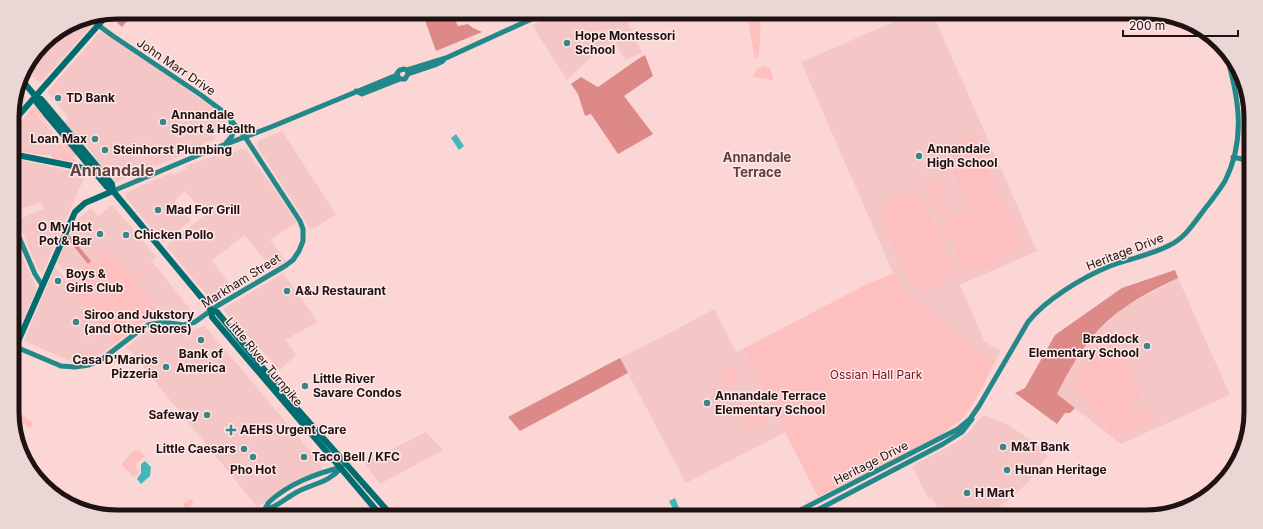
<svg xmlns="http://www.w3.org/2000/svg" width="1263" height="529" font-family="Inter,sans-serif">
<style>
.built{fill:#f4c7c6}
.green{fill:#fdc0be}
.forest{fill:#dc8988}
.water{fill:#42b7ba}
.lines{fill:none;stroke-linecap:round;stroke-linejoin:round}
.secondary{stroke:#22888a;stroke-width:5}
.primary{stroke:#006e70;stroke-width:6}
.poi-dot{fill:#3c8587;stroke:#fee7e6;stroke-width:1.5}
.labels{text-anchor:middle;stroke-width:3;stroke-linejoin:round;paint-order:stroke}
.poi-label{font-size:12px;font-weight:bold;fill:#1e1212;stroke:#fee7e6;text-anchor:start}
.street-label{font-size:12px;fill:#1e1212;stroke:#fee7e6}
.park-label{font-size:12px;fill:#771421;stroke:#fee7e6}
.neighbourhood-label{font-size:13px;font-weight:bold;fill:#5d403f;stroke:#fee7e6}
.district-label{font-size:16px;font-weight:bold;fill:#5d403f;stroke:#fee7e6}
.rim{fill:none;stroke:#1e1212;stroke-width:5}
</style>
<rect width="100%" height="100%" fill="#fbd6d4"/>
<!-- built -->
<path class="built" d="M562,12h62l18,41 -17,7 -10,-18 -17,8 -31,30 -35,-55z
M917,12h15l105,239 -77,34 25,57 16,9 -8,14 -85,-58 -107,-245z
M86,18l6,7 -50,56 -4,1 -13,-15 23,-29 29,-18z
M102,32l6,1 104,74 15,13v6l-15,8 4,5 -31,13 1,2 -70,28 -38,-46 -3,2 -12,-15 6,-5 -22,-26 51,-58z
M18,88l8,9 -1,4 -13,12z
M32,109l42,51 -62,-12 1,-18z
M282,131l54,83 -25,16 -54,-84 1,-5z
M241,149h5l51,73 -27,18 16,21 -14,8 -28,-34 -32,26 22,29 -20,11 -4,-2 -44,-53 39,-31 -20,-24 -10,9 16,20 -28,23 -38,-47 2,-4 44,-19 1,2 15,-6 -2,-3 43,-15 2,3z
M12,158l74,16 -43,98 -4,-1 -22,-51 27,-11 -4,-7 -26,10 -2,-3z
M112,205l45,52 -25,22 -25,-31 -16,13 -21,-25 9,-18 12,-10 7,8z
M67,238l21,26 -18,14 -13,-16z
M13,241h2l22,48 -24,51v-27l4,-2 -4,-10z
M155,265l39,49 -3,4 -8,2 -18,-2 -31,-37z
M55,267l12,14 -2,2 49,61 -11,9 -18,8h-15l-46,-20z
M283,273l35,49 -33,18 11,15 -16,15 -39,-42 -2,1 -16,-20z
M1178,278l52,117 -109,49 -64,-50 17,-32 24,-33 30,-24z
M714,309l22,43 7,-3 43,83 -100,51 -66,-125 59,-30z
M205,326l117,139 -1,5 -23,9 -41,28 -130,-160 15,-13 9,-4 11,-1 22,3z
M985,415l24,10 30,21 9,10 -20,26 -18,17 -20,14 -8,4h-38l-13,-20 -3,1 -16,-32 47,-25 12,-11 11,-14z
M426,432l17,18 -63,34 -16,-21z"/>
<!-- green -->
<path class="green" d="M761,14l-2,43 -4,2 -7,-39z
M764,66c8,2 8,6 9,14l-20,-3c2,-6 4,-9 11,-11z
M34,107h2l19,28 -22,-27z
M32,109l23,28 -2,3h-2l2,-3 -18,-21 -3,2 -3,-3 -7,8 2,2 -3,-1v-3z
M974,134l26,61 -31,14 -27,-61z
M59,142l13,15 5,3 -1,2 -24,-4 -1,-4 2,-3 1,3 6,2 1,-3 2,2 3,-2 -5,-6 -2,1 1,-1 -2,-3 -2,1z
M61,142l5,1 11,14h-4z
M16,144l5,5 22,4 1,2 -32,-5v-4l3,1z
M936,178l2,5 -12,6 -3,-6z
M917,185l39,91 -3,1 -3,-6c-3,8 -7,15 -16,17 -8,2 -17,0 -23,-6 -6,-6 -27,-55 -29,-64 -1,-20 17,-30 34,-23l-3,-8z
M939,185l3,5 -12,6 -3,-5z
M943,193l2,5 -12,6 -3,-6z
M1000,198l12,18 8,28 -29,21 -12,7 -17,-6 -18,-46z
M946,201l3,5 -12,6 -3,-6z
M950,208l2,6 -12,5 -2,-5z
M944,224l6,12 -6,3 -6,-13z
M107,248l25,31 20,-17 3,3 -21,16 31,37 -23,5 -28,21 -49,-61z
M895,273l3,7 9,12 69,58 19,12 -18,35 -15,22 -24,18 -120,60 -75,-148 126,-66z
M1110,326l32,72 -12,5 3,7 -8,3 1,2 21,-9 5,13 -35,16 -9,-1v-3l-32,-44 3,-12 6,-12z
M734,367l6,12 -14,8 -7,-13z
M756,401l4,9 2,-1 6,11 -19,9 -9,-20z
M22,415l11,8 -3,5 -11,-7z
M137,450l1,1 1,-1 6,6 -9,8v6l3,2 -5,5 -13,-13 9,-9 -1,-1z
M190,499l3,2v2l-6,7 -3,-1v-6z"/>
<!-- forest -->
<path class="forest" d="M117,12l11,8 -6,7 -10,-9z
M422,12h29l7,14 10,-2 5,4 9,4 -46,19z
M645,55l8,21 -29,20 29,38 -35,20 -27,-40 -6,2 -7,-22 -7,-10 10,-7 17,10 40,-28z
M69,235l22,26 -3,3 -21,-26z
M1175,270l3,8c-28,13 -57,28 -79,51 -17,18 -31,43 -42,65l18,14 -5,5h-5l-8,11 -42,-31 10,-5 30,-53 67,-47z
M620,358l8,15 -108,58 -12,-14z"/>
<!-- water -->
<path class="water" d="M456,134l8,12 -5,4 -8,-12z
M145,461l6,6 -1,9 -9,8 -4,-5 4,-6v-9z
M675,498l4,10v9h-7v-10l-3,-6z"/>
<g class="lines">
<!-- secondary -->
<path class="secondary" d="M407,70l39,-12 101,-46
M408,74l-1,-4 -3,-1 -4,1 -3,3 2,6h6l3,-5 27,-9 8,-4
M356,91l6,3 38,-15
M226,143c7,-7 10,-12 5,-20
M1233,157l17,4
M113,191l95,-40 63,-24 126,-52
M12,221l23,53 7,11
M16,347l45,19 14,1 14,-2 12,-5 39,-30 8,-5 14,-3 22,3 11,-3 22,-16 68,-40 8,-6 6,-9 4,-10v-12l-3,-8 -55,-84 -20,-24 -24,-18 -88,-59 -15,-11 -6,-8
M265,510c12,-3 21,-12 32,-18 17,-9 31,-9 44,-24
M258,517c2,-2 4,-4 6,-7 2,-2 3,-5 5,-8 21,-19 46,-28 73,-35
M787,517l171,-88 12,-10 9,-13 49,-84c17,-22 55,-45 82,-56 19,-7 41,-11 60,-21 15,-7 24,-22 34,-35 7,-9 15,-19 21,-29 22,-44 13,-87 0,-131
M804,517l139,-73 19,-12 10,-13"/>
<!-- primary -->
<path class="primary" d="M21,79l15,18 1,6 8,10 62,74 6,4 93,112 5,7 1,7c56,67 114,133 170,200
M36,97l5,2 71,85 1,7
M12,123l96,-109
M12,154l81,16
M211,310l6,2 68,83 108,122
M13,353l62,-141 10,-9 28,-12"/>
</g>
<!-- markers -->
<g class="poi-dot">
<circle cx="567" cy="43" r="4"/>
<circle cx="58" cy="98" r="4"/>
<circle cx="163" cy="122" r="4"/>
<circle cx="95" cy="139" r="4"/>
<circle cx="105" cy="150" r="4"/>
<circle cx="919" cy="156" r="4"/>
<circle cx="158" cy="210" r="4"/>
<circle cx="100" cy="234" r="4"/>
<circle cx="126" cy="235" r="4"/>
<circle cx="58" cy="281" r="4"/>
<circle cx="287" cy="291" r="4"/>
<circle cx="76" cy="322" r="4"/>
<circle cx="201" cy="340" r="4"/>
<circle cx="1147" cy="346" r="4"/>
<circle cx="166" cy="367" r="4"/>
<circle cx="305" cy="386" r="4"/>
<circle cx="707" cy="403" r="4"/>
<circle cx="207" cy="415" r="4"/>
<path d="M229 424h4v4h4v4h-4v4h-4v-4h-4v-4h4z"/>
<circle cx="1003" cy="447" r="4"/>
<circle cx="244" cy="449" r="4"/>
<circle cx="253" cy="457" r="4"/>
<circle cx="304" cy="457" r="4"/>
<circle cx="1007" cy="470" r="4"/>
<circle cx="967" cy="493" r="4"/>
</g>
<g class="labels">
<!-- poi labels -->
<g class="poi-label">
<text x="575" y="40">Hope Montessori<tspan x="575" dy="14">School</tspan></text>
<text x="66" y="102">TD Bank</text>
<text x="171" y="119">Annandale<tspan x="171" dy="14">Sport &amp; Health</tspan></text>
<text x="87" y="143" text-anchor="end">Loan Max</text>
<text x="927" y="153">Annandale<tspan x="927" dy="14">High School</tspan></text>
<text x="113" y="154">Steinhorst Plumbing</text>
<text x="166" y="214">Mad For Grill</text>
<text x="92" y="231" text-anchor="end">O My Hot<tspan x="92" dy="14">Pot &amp; Bar</tspan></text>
<text x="134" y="239">Chicken Pollo</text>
<text x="66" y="278">Boys &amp;<tspan x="66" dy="14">Girls Club</tspan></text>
<text x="295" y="295">A&amp;J Restaurant</text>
<text x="84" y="319">Siroo and Jukstory<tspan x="84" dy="14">(and Other Stores)</tspan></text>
<text x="1139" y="343" text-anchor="end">Braddock<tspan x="1139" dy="14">Elementary School</tspan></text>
<text x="201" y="358" text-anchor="middle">Bank of<tspan x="201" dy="14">America</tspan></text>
<text x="158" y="364" text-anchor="end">Casa D'Marios<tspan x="158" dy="14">Pizzeria</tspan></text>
<text x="313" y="383">Little River<tspan x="313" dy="14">Savare Condos</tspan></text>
<text x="715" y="400">Annandale Terrace<tspan x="715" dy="14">Elementary School</tspan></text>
<text x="199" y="419" text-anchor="end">Safeway</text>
<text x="240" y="434">AEHS Urgent Care</text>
<text x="1011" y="451">M&amp;T Bank</text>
<text x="236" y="453" text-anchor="end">Little Caesars</text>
<text x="312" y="461">Taco Bell / KFC</text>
<text x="253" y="474" text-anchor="middle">Pho Hot</text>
<text x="1015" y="474">Hunan Heritage</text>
<text x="975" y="497">H Mart</text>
</g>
<!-- street labels -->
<g class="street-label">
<text transform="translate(176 67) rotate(34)" y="4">John Marr Drive</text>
<text transform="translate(1125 252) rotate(-21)" y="4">Heritage Drive</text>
<text transform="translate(241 281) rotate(-32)" y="4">Markham Street</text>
<text transform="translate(264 362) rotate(50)" y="4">Little River Turnpike</text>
<text transform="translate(871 463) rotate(-27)" y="4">Heritage Drive</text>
</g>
<!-- park labels -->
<g class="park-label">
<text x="876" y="379">Ossian Hall Park</text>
</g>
<!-- neighbourhood labels -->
<g class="neighbourhood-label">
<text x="757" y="162">Annandale<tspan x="757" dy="15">Terrace</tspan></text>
</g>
<!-- district labels -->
<g class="district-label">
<text x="112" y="176">Annandale</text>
</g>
</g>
<!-- crop -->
<path d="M0 0H1263V529H0ZM117 19H1146A98 98 0 0 1 1244 117V412A98 98 0 0 1 1146 510H117A98 98 0 0 1 19 412V117A98 98 0 0 1 117 19Z" fill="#ecd6d5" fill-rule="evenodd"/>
<path class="rim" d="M117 19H1146A98 98 0 0 1 1244 117V412A98 98 0 0 1 1146 510H117A98 98 0 0 1 19 412V117A98 98 0 0 1 117 19Z"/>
<!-- scale -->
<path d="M1123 30v6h115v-6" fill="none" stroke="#1e1212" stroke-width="2"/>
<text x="1129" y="30" font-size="12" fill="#1e1212" stroke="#fee7e6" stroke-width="3" paint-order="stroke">200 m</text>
</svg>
